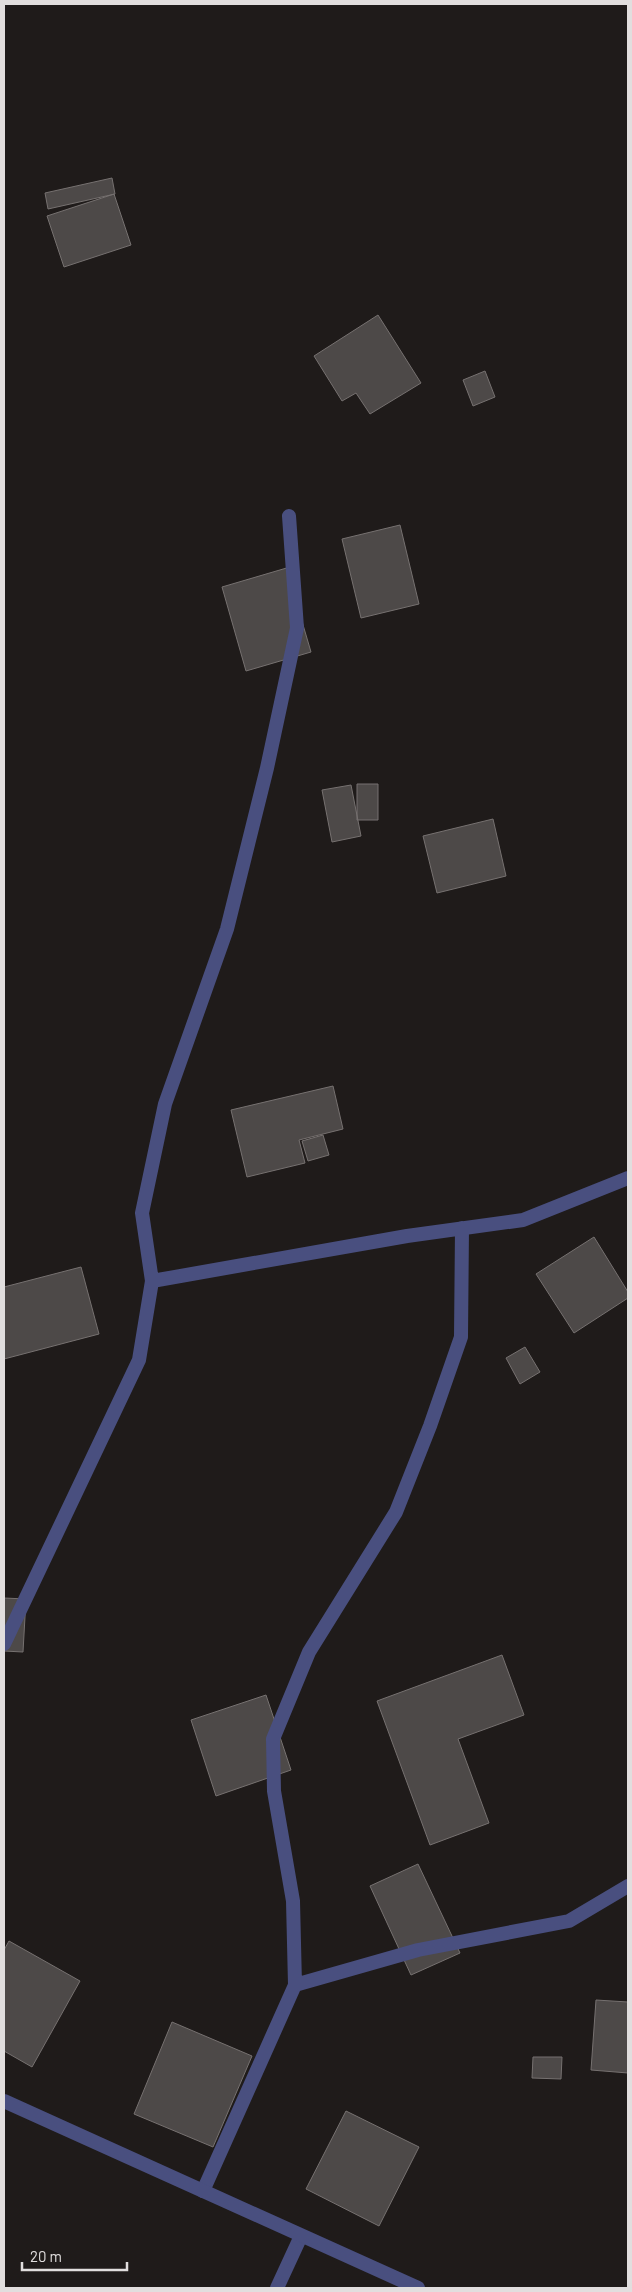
<svg xmlns="http://www.w3.org/2000/svg" width="632" height="2292" font-family="Barlow,sans-serif">
<style>
.building{fill:#4d4948;stroke:#767170}
.lines{fill:none;stroke-linecap:round;stroke-linejoin:round}
.minor{stroke:#494f7f;stroke-width:14}
.tertiary{stroke:#494f7f;stroke-width:14}
</style>
<rect width="100%" height="100%" fill="#1f1b1a"/>
<!-- building -->
<path class="building" d="M112,178l3,16 -67,15 -3,-16z
M114,194l17,51 -67,22 -17,-51z
M378,315l43,68 -51,31 -14,-21 -14,8 -28,-45z
M485,371l10,26 -22,9 -10,-26z
M400,525l19,79 -58,14 -19,-79z
M290,567l6,34 15,51 -65,19 -24,-84z
M357,784h21v36h-21z
M351,785l10,51 -29,6 -10,-52z
M493,819l13,57 -69,17 -14,-57z
M333,1086l10,43 -44,11 6,23 -58,14 -16,-67z
M323,1135l6,20 -21,6 -6,-20z
M594,1237l34,55v6l-54,35 -38,-59z
M81,1267l18,67 -95,25v-72z
M525,1347l15,25 -20,12 -14,-26z
M4,1598l22,1 -3,53 -19,-1z
M502,1655l22,60 -66,24 31,84 -59,22 -53,-144z
M266,1695l25,75 -75,26 -25,-76z
M418,1864l42,89 -49,22 -41,-89z
M9,1941l71,40 -48,86 -28,-16v-101z
M596,2000l32,2v71l-37,-3z
M172,2022l80,34 -39,91 -79,-33z
M533,2057h29l-1,22 -29,-1z
M346,2111l73,36 -40,79 -73,-37z"/>
<g class="lines">
<!-- minor -->
<path class="minor" d="M152,1281l255,-45 116,-16 105,-42
M4,1644l135,-284 13,-79 -10,-68 23,-109 62,-175 40,-161 30,-140 -8,-112
M295,1985l123,-35 151,-29 59,-35
M203,2191l92,-206 -2,-84 -19,-110 -1,-52 36,-87 87,-140 34,-86 31,-89 1,-109
M277,2288l24,-52"/>
<!-- tertiary -->
<path class="tertiary" d="M4,2101l414,187"/>
</g>
<!-- border -->
<rect width="632" height="2292" fill="none" stroke="#e1dede" stroke-width="10"/>
<!-- scale -->
<path d="M22 2262v8h105v-8" fill="none" stroke="#e1dede" stroke-width="2.5"/>
<text x="30" y="2262" font-size="15" fill="#e1dede" stroke="#1f1b1a" stroke-width="4" paint-order="stroke">20 m</text>
</svg>
